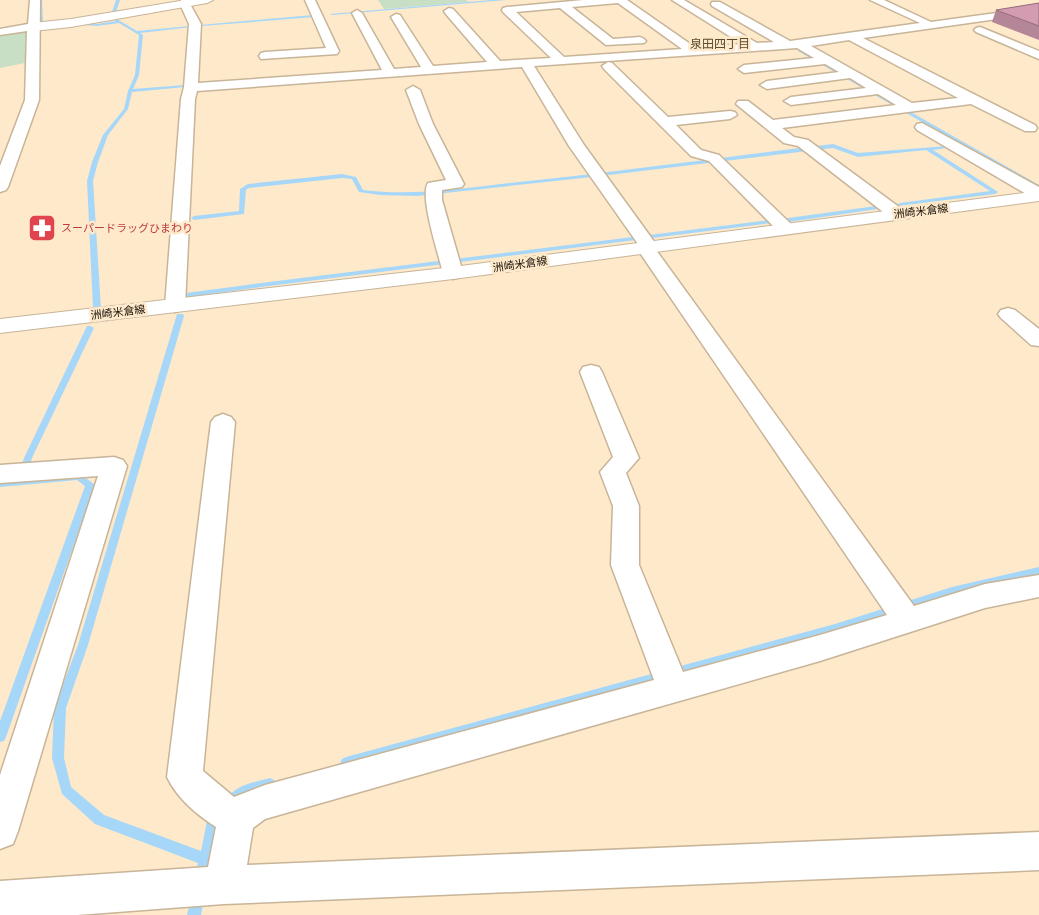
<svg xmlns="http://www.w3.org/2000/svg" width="1039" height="915" font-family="Jost,'Noto Sans JP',sans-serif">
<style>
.green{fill:#c8dfc6}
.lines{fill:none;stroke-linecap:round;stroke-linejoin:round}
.stream{fill:#a6d7f9;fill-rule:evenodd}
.minor-casing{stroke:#c8b498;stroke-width:3}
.tertiary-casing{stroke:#c8b498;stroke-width:2}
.secondary-casing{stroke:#c8b498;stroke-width:2}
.minor{fill:#fff;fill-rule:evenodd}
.tertiary{fill:#fff;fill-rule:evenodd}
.secondary{fill:#fff;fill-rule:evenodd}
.wall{fill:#b58698}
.building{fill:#d39cb1;stroke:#946d7c}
.labels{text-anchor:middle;stroke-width:5;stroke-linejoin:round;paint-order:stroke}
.far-street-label{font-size:11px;fill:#1b1309;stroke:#fee9cb}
.far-health-label{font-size:11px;fill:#be3a42;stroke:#fee9cb;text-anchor:start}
.far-neighbourhood-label{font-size:12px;fill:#5d4b32;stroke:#fee9cb}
</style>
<rect width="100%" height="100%" fill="#fee9cb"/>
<!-- green -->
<path class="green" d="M378,0h88l3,2 -85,7z
M28,30l-3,33 -25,5v-34z"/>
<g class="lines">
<!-- stream -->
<path class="stream" d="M38,0h4l1,22 -2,1 -2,-1z
M116,0h4l-4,12 -2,1 -2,-1z
M491,0h15l-174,15 -2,-1z
M313,15l1,2 -112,9 -2,-1z
M115,18l22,13 53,-5 2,1 -52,6 3,2 -4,40 -6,14 52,-4 2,1 -2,1 -53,5 -4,17 -20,26 -10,27 -5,19 8,128 -4,2 -4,-2 -6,-128 5,-19 11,-27 21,-26 4,-18 7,-16 4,-40 -20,-12 -22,3 -24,-2 2,-1 22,1 19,-3 -3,-2z
M798,49h2l239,136v4l-241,-138z
M833,144l25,9 89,-7v2l-14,2 65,42 -3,2 -97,12v-2l2,-1 90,-12 -64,-41 -68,7 -25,-9 -241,29 -175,19 -37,-1 -21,-3 -7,-13 -10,-1 -93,10 -3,2 -2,24 -50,6 -3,-2 3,-2 45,-5 1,-22 8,-5 94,-10 14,3 7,13c56,7 111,-4 166,-9 101,-11 203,-25 304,-37z
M876,206l2,1v2l-90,13 -3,-2 3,-2z
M770,220l2,1v2l-503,63 -80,11 -4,2 -3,-2 2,-3 2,-1 83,-11z
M177,314h6l1,2 -96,329 -22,63 -2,50 7,29 33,28 97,36 8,-40 5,-2 5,2 1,4 -11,63 -2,5 -5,2 -5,-2 -2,-5 3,-15 -103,-39 -33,-30 -10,-36 2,-50 24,-63z
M87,326h3l4,2 -62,130 -6,21 53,-5 3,1 13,10 -89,252 -2,4 -4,1v-21l85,-235 -8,-6 -77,7v-6l16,-1 8,-22z
M1039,567v8l-87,20 -117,37 -489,137 -4,-2 -2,-4 2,-4 4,-2 489,-133 117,-37z
M270,778l4,2 2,4 -2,4 -26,8 -15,10 -4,-2 -2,-4c6,-15 29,-18 43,-22z
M198,888l5,2 2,5 -4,20h-14l6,-25z"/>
<!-- minor casing -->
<g class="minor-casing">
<path id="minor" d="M30,0h10l-1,100 -31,87 -2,3 -6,2v-26l25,-66 2,-69 -27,4v-6l28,-5z
M181,0h10l-1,4 11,20 -3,59 184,-13 -30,-57 5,-3 5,3 32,56 27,-2 -30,-50 5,-3 4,1 33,51 54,-4 -42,-49 -1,-2 5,-3 4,1 47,52 51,-3 -48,-46 -1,-2 1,-2 4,-1 76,-7h44l69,48 46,-4 -70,-44h12l73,43 17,-1 -62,-36 -1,-2 1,-2h8l70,39 130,-18 -50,-23h14l47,22 108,-15v6l-176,25 172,87 2,3 -2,3h-10l-54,-27 -189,24 12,9 14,3 95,70 3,4 -3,4 -6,1 -6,-1 -93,-72 -14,-3 -48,-39 2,-3h10l25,19 123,-15 -18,-11 -87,11 -7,-4 7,-4 75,-9 -16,-10 -83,11 -7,-4 7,-4 72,-9 -14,-8 -81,9 -6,-4 6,-4 70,-7 -17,-10 -263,18 50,79 74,102 -2,3 258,356 71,-22 54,-9v22l-54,11 -165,53 -555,158 -12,9 -6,37 792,-33v38l-815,34 -147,11h-77v-34l208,-14 8,-40c-19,-12 -39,-29 -49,-50l44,-355 4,-5 8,-3 8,3 4,5 -32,349 31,26 31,-12 389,-105 -43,-115 2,-59 -13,-34 13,-15 -33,-85 3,-5 8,-2 8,2 3,5 37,86 -13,15 13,33v59l44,107 137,-37 67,-20 -251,-368 2,-3 -69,-98 -47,-79 -325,24 -2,8 -10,207 -3,4 -7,2 -7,-2 -3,-4 16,-207 3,-12 5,-63 -9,-20zM618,3l64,46 -118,8 -48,-45 44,-4 46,37 38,-2 2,-2 -2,-2 -4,-2 -27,2 -41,-32zM849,40l109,58 -46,5 -101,-57z
M305,0h10l24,51 -2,3 -76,5 -2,-3 2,-3 4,-1 61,-4z
M980,27l59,24v8l-63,-27 -2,-2 2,-2z
M608,62l4,1 56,54 62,-6 5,1 2,3 -7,4 -54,6 25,25 18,5 72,69 3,4 -3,4 -6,1 -6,-1 -70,-71 -18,-5 -87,-87 -2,-3z
M413,86l7,4 13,34 31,60 -2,3 -20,3v10l21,73 -3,4 -7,2 -7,-2 -3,-4c-4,-17 -24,-77 -15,-90l18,-3 -27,-56 -13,-34z
M922,123l117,64v12l-6,-1 -116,-68 -2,-3 2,-3z
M1008,308l7,2 24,19v17l-8,-1 -30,-27 -3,-4 3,-4z
M114,457l9,3 4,6 -109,365 -5,13 -13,5v-74l98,-299 -98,7v-18z"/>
</g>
<!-- tertiary casing -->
<g class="tertiary-casing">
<path id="tertiary" d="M186,0h27l-6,3 -136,24 -38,4 -6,-4 6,-4 38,-4z"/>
</g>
<!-- secondary casing -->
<g class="secondary-casing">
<path id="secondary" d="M1039,191v10l-586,78 -453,54v-14l453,-52z"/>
</g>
<!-- minor -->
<use href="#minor" class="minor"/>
<!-- tertiary -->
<use href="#tertiary" class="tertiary"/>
<!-- secondary -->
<use href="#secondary" class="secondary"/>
</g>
<!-- wall -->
<path class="wall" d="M1039,3v37l-47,-18 4,-12z"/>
<!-- building -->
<path class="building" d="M1039,3v23l-43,-16z"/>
<!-- icons -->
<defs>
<g id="pharmacy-square" transform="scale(1.4375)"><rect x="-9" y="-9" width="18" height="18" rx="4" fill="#e0444e" stroke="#fee9cb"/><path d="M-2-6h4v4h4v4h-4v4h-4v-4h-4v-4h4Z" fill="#fff"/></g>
</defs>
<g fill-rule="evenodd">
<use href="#pharmacy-square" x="42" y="228"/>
</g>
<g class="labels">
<!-- far-street labels -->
<g class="far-street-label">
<text transform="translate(921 211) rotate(-7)" y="4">洲崎米倉線</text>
<text transform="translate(520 264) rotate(-8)" y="4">洲崎米倉線</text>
<text transform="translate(118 312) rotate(-7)" y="4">洲崎米倉線</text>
</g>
<!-- far-health labels -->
<g class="far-health-label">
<text x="61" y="232">スーパードラッグひまわり</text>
</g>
<!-- far-neighbourhood labels -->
<g class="far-neighbourhood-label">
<text x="720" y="48">泉田四丁目</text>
</g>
</g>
</svg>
